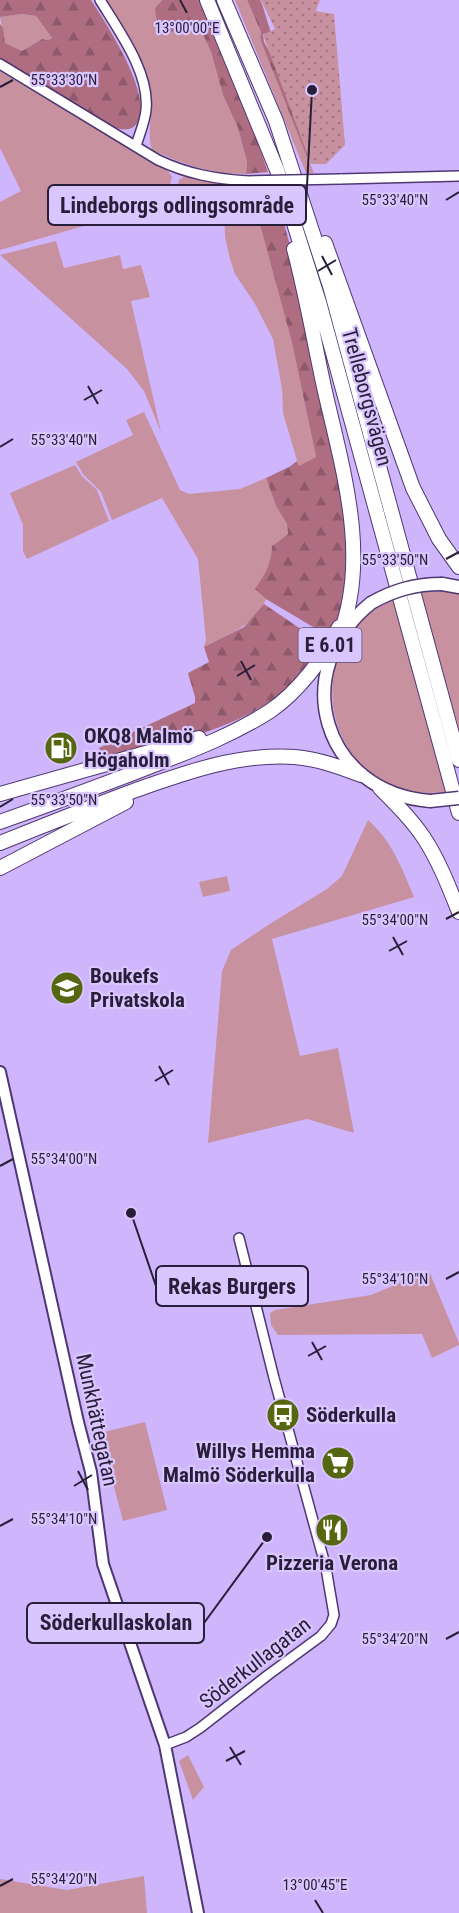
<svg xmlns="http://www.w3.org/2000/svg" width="459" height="1913" font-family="'Roboto Condensed',sans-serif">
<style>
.green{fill:#c791a0}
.forest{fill:url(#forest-firs)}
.garden{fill:url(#garden-dots)}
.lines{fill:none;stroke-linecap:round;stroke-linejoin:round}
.tertiary-casing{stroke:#4f3773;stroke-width:12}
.secondary-casing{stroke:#4f3773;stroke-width:14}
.trunk-casing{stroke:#4f3773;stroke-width:15}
.motorway-casing{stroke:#4f3773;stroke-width:16}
.tertiary{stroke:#fff;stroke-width:9}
.secondary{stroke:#fff;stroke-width:10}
.trunk{stroke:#fff;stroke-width:12}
.motorway{stroke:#fff;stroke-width:14}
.tertiary-bridge-casing{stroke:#4f3773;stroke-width:12;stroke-linecap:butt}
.trunk-bridge-casing{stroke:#4f3773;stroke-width:15;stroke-linecap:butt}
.tertiary-bridge{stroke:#fff;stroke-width:9}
.trunk-bridge{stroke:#fff;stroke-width:12}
.ticks{fill:none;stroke:#291e39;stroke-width:2}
.labels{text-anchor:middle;stroke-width:4.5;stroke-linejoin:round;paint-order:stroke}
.shield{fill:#dac6ff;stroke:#5e5074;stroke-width:1.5}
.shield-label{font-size:20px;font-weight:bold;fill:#291e39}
.street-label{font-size:21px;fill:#291e39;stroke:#dac6ff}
.poi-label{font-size:21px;font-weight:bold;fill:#291e39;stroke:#dac6ff;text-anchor:start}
.ticks-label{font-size:15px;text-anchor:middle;fill:#291e39;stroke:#dac6ff;stroke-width:4.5;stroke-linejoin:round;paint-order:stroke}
.leader{fill:none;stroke:#291e39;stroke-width:2}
.callout-dot{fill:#291e39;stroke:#dac6ff;stroke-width:2}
.callout{fill:#dac6ff;stroke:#291e39;stroke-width:2}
.callout-label{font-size:22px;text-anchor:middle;font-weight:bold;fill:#291e39}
</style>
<defs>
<pattern id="forest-firs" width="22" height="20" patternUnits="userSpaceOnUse" patternTransform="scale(1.5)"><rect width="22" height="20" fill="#ae6d80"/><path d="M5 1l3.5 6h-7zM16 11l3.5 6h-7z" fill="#8e596a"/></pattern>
<pattern id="garden-dots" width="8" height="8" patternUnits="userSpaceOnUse" patternTransform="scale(1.5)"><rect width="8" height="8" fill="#c791a0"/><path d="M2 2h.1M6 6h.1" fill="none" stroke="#a27683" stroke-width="1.8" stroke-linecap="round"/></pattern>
</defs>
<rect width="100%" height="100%" fill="#cfb6fc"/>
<!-- green -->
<path class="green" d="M106,0h76h-20l-7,8v3l24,20 12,-5 10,4 10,22 12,43 15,33 9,34 -1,12c-34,1 -63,-10 -94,-24 -6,-19 2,-38 -1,-57 -5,-33 -27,-65 -45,-93z
M235,0h12l14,32 -1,6 2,6 52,129h-8z
M22,14l14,2 16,22 -4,2 -6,-1 -20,12 -17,-8 -5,-26z
M0,71l168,100 4,6 -3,10 -19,6 -49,28 -101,29v-48l21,-11 -21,-43z
M185,176l22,6 39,5 -69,2 2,-9z
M224,201h25l6,5 37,137 24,114 -17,10 -16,-54 -1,-24 -9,-50 -18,-35 -20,-30 -5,-15 -5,-22z
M56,241l8,27 56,-13 3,14 18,-4 9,32 -19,4 30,131 -17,-41 -17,-22 -127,-114z
M144,412l36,78 9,4 51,-5 26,-11 10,28 11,18 1,10 -16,12c-1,18 -7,29 -16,43l10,10c-10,26 -39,36 -62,48l2,-7 -8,-81 -36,-61 -50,22 -11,-28 -18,-18 -7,-12 57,-27 -7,-15z
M75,465l7,11 15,14 12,31 -82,38 -4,-8v-26l-13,-32z
M440,591l19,2v137l-38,-138z
M393,600l54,192c-14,1 -28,2 -41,-2 -54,-14 -81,-66 -72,-118 3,-18 14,-41 28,-53 9,-8 20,-13 31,-19z
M368,820c24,21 34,48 46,77l-142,42 28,117 38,-8 16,85 -47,-14 -99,24 14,-172 9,-21 37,-25 59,-36 15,-13z
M227,876l3,15 -27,6 -4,-15z
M429,1271l30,72v2l-27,13 -10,-24 -144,1 -7,-10 -1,-12 5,-3 96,-15z
M145,1422l22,88 -44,11 -23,-88z
M188,1755l16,32 -11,13 -14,-39z
M144,1876l3,37h-147v-34l67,11z"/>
<!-- forest -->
<path class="forest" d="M0,0h91c16,25 63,96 46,123 -5,8 -13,7 -21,5l-116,-69v-35l3,4 2,15 17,8 20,-12 6,1 4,-2 -16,-22 -14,-2 -22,3z
M162,0h39l50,123 17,49 -22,2 1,-12 -9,-34 -15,-33 -12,-43 -10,-22 -10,-4 -23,7c-8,-7 -13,-13 -13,-25z
M247,0h13l2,4 9,29 -8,1 1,8 13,23 33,86 -3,6 -45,-113 -2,-6 1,-6z
M275,194c6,20 13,41 17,61 8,38 14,75 22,113 16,77 53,195 16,269l-64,-38 -11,-10c10,-14 16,-25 17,-43l16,-12 -1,-10 -11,-18 -10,-28 23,-11 8,-6 2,5 17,-9 -24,-114 -37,-137 -6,-5h-25v5l-35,6 -3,-16z
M264,604l62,42c-11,13 -21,29 -33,39 -53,45 -124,58 -188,76l-6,-13 96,-45v-6l-7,-24 21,-11 -5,-15 40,-20z"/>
<!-- garden -->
<path class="garden" d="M261,0h59l-4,11 18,3 11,131 -19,19h-15l-48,-129 12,-6z"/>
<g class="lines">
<!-- tertiary casing -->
<g class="tertiary-casing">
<path id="tertiary" d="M100,0c19,31 50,73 46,110 -1,12 -7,25 -10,36
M0,64l158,96c30,14 57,19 90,21
M340,179l119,-3
M165,1745l21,-8 14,-9 68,-53 53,-39 10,-12 3,-9 -8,-47 -52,-190 -35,-140"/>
</g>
<!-- secondary casing -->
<g class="secondary-casing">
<path id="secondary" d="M0,1072l78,350 13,50 12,92 62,181 33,168"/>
</g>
<!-- trunk casing -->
<g class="trunk-casing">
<path id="trunk" d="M442,584l17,3
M371,603c-84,68 -49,189 59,198"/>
</g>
<!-- motorway casing -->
<g class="motorway-casing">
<path id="motorway" d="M207,0l70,170 42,132 140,511
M224,0l52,121 54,165 129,474
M325,243l88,245 26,51 20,28
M294,249c12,45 20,92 30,138 18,81 47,170 15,250
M380,788c16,16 32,32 44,50 15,23 25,49 35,74
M0,794l199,-56
M0,822c53,-19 106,-38 159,-59 37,-14 77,-30 111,-52 27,-18 56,-55 69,-84
M0,843c45,-18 90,-36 136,-53 51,-18 104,-37 159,-33 23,2 45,10 66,18
M0,868l126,-66"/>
</g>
<!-- tertiary -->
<use href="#tertiary" class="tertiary"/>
<!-- secondary -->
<use href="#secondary" class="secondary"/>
<!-- trunk -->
<use href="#trunk" class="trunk"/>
<!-- motorway -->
<use href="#motorway" class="motorway"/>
<!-- tertiary-bridge casing -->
<g class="tertiary-bridge-casing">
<path id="tertiary-bridge" d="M248,181l92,-2"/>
</g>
<!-- trunk-bridge casing -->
<g class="trunk-bridge-casing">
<path id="trunk-bridge" d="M371,603c23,-13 44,-19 71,-19
M430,801l29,-3"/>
</g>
<!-- tertiary-bridge -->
<use href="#tertiary-bridge" class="tertiary-bridge"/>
<!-- trunk-bridge -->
<use href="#trunk-bridge" class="trunk-bridge"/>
</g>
<!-- ticks -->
<path class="ticks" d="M180,0l7,13M0,87l13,-7M446,200l13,-8M322,256l10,19M318,271l18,-11M88,386l10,18M84,400l18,-10M0,447l13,-8M446,559l13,-7M241,661l10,19M237,676l18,-11M0,807l13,-8M446,919l13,-7M393,937l10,18M389,951l18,-10M159,1066l10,19M155,1081l18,-11M0,1166l13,-7M446,1279l13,-7M312,1342l10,18M308,1356l18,-10M78,1471l10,19M74,1486l18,-11M0,1526l13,-7M446,1639l13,-7M230,1747l11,18M226,1761l19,-10M0,1886l13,-7M315,1900l8,13"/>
<!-- icons -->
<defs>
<g id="fuel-disc" transform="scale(1.725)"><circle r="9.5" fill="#566710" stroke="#dac6ff"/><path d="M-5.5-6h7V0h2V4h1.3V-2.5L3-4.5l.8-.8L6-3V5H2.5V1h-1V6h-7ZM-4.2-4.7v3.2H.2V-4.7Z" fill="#fff"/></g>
<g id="school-disc" transform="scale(1.725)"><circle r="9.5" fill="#566710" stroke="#dac6ff"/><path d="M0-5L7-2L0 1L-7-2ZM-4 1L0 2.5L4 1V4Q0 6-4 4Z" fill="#fff"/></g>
<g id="bus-disc" transform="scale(1.725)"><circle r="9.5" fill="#566710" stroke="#dac6ff"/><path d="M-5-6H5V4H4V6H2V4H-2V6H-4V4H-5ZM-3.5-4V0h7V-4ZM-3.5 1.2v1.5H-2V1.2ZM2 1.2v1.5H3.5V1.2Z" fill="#fff"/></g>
<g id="supermarket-disc" transform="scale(1.725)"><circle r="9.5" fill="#566710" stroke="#dac6ff"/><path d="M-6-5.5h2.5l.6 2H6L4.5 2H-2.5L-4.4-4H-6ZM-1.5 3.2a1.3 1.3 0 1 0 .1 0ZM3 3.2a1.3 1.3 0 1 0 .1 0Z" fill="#fff"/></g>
<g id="restaurant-disc" transform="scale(1.725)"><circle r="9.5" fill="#566710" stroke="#dac6ff"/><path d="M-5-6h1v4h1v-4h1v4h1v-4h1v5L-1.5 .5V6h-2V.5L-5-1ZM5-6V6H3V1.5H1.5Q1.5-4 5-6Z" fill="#fff"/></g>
</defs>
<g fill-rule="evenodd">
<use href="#fuel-disc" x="61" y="748"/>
<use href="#school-disc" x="67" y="988"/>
<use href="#bus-disc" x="283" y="1415"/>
<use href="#supermarket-disc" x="338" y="1463"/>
<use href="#restaurant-disc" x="332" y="1530"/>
</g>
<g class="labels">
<!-- shield labels -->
<rect class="shield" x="298.5" y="628" width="63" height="34" rx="4.5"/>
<g class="shield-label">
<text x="330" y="652">E 6.01</text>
</g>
<!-- street labels -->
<g class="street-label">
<text transform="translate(367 397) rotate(75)" y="7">Trelleborgsvägen</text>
<text transform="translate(97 1420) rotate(78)" y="7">Munkhättegatan</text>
<text transform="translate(255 1663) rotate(-38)" y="7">Söderkullagatan</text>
</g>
<!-- poi labels -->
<g class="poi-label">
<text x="84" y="743">OKQ8 Malmö<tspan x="84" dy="24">Högaholm</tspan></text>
<text x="90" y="983">Boukefs<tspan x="90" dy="24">Privatskola</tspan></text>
<text x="306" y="1422">Söderkulla</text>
<text x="315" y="1458" text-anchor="end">Willys Hemma<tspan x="315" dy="24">Malmö Söderkulla</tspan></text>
<text x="332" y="1570" text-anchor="middle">Pizzeria Verona</text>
</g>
</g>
<g class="ticks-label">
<text x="187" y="33">13°00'00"E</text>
<text x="64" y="85">55°33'30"N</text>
<text x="395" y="205">55°33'40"N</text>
<text x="64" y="445">55°33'40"N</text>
<text x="395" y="565">55°33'50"N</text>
<text x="64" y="805">55°33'50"N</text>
<text x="395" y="925">55°34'00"N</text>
<text x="64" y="1164">55°34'00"N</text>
<text x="395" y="1284">55°34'10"N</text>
<text x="64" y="1524">55°34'10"N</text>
<text x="395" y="1644">55°34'20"N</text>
<text x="64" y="1884">55°34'20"N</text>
<text x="315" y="1890">13°00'45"E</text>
</g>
<!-- callouts -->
<path class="leader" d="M312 90L306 205M131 1213L156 1286M267 1537L204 1623"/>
<g class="callout-dot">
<circle cx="312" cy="90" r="6"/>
<circle cx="131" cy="1213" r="6"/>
<circle cx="267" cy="1537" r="6"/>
</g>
<g class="callout">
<rect x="48" y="185" width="258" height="40" rx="6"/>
<rect x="156" y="1266" width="152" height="40" rx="6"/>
<rect x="27" y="1603" width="177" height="40" rx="6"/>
</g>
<g class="callout-label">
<text x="177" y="213">Lindeborgs odlingsområde</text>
<text x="232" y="1294">Rekas Burgers</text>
<text x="116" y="1630">Söderkullaskolan</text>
</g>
</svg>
